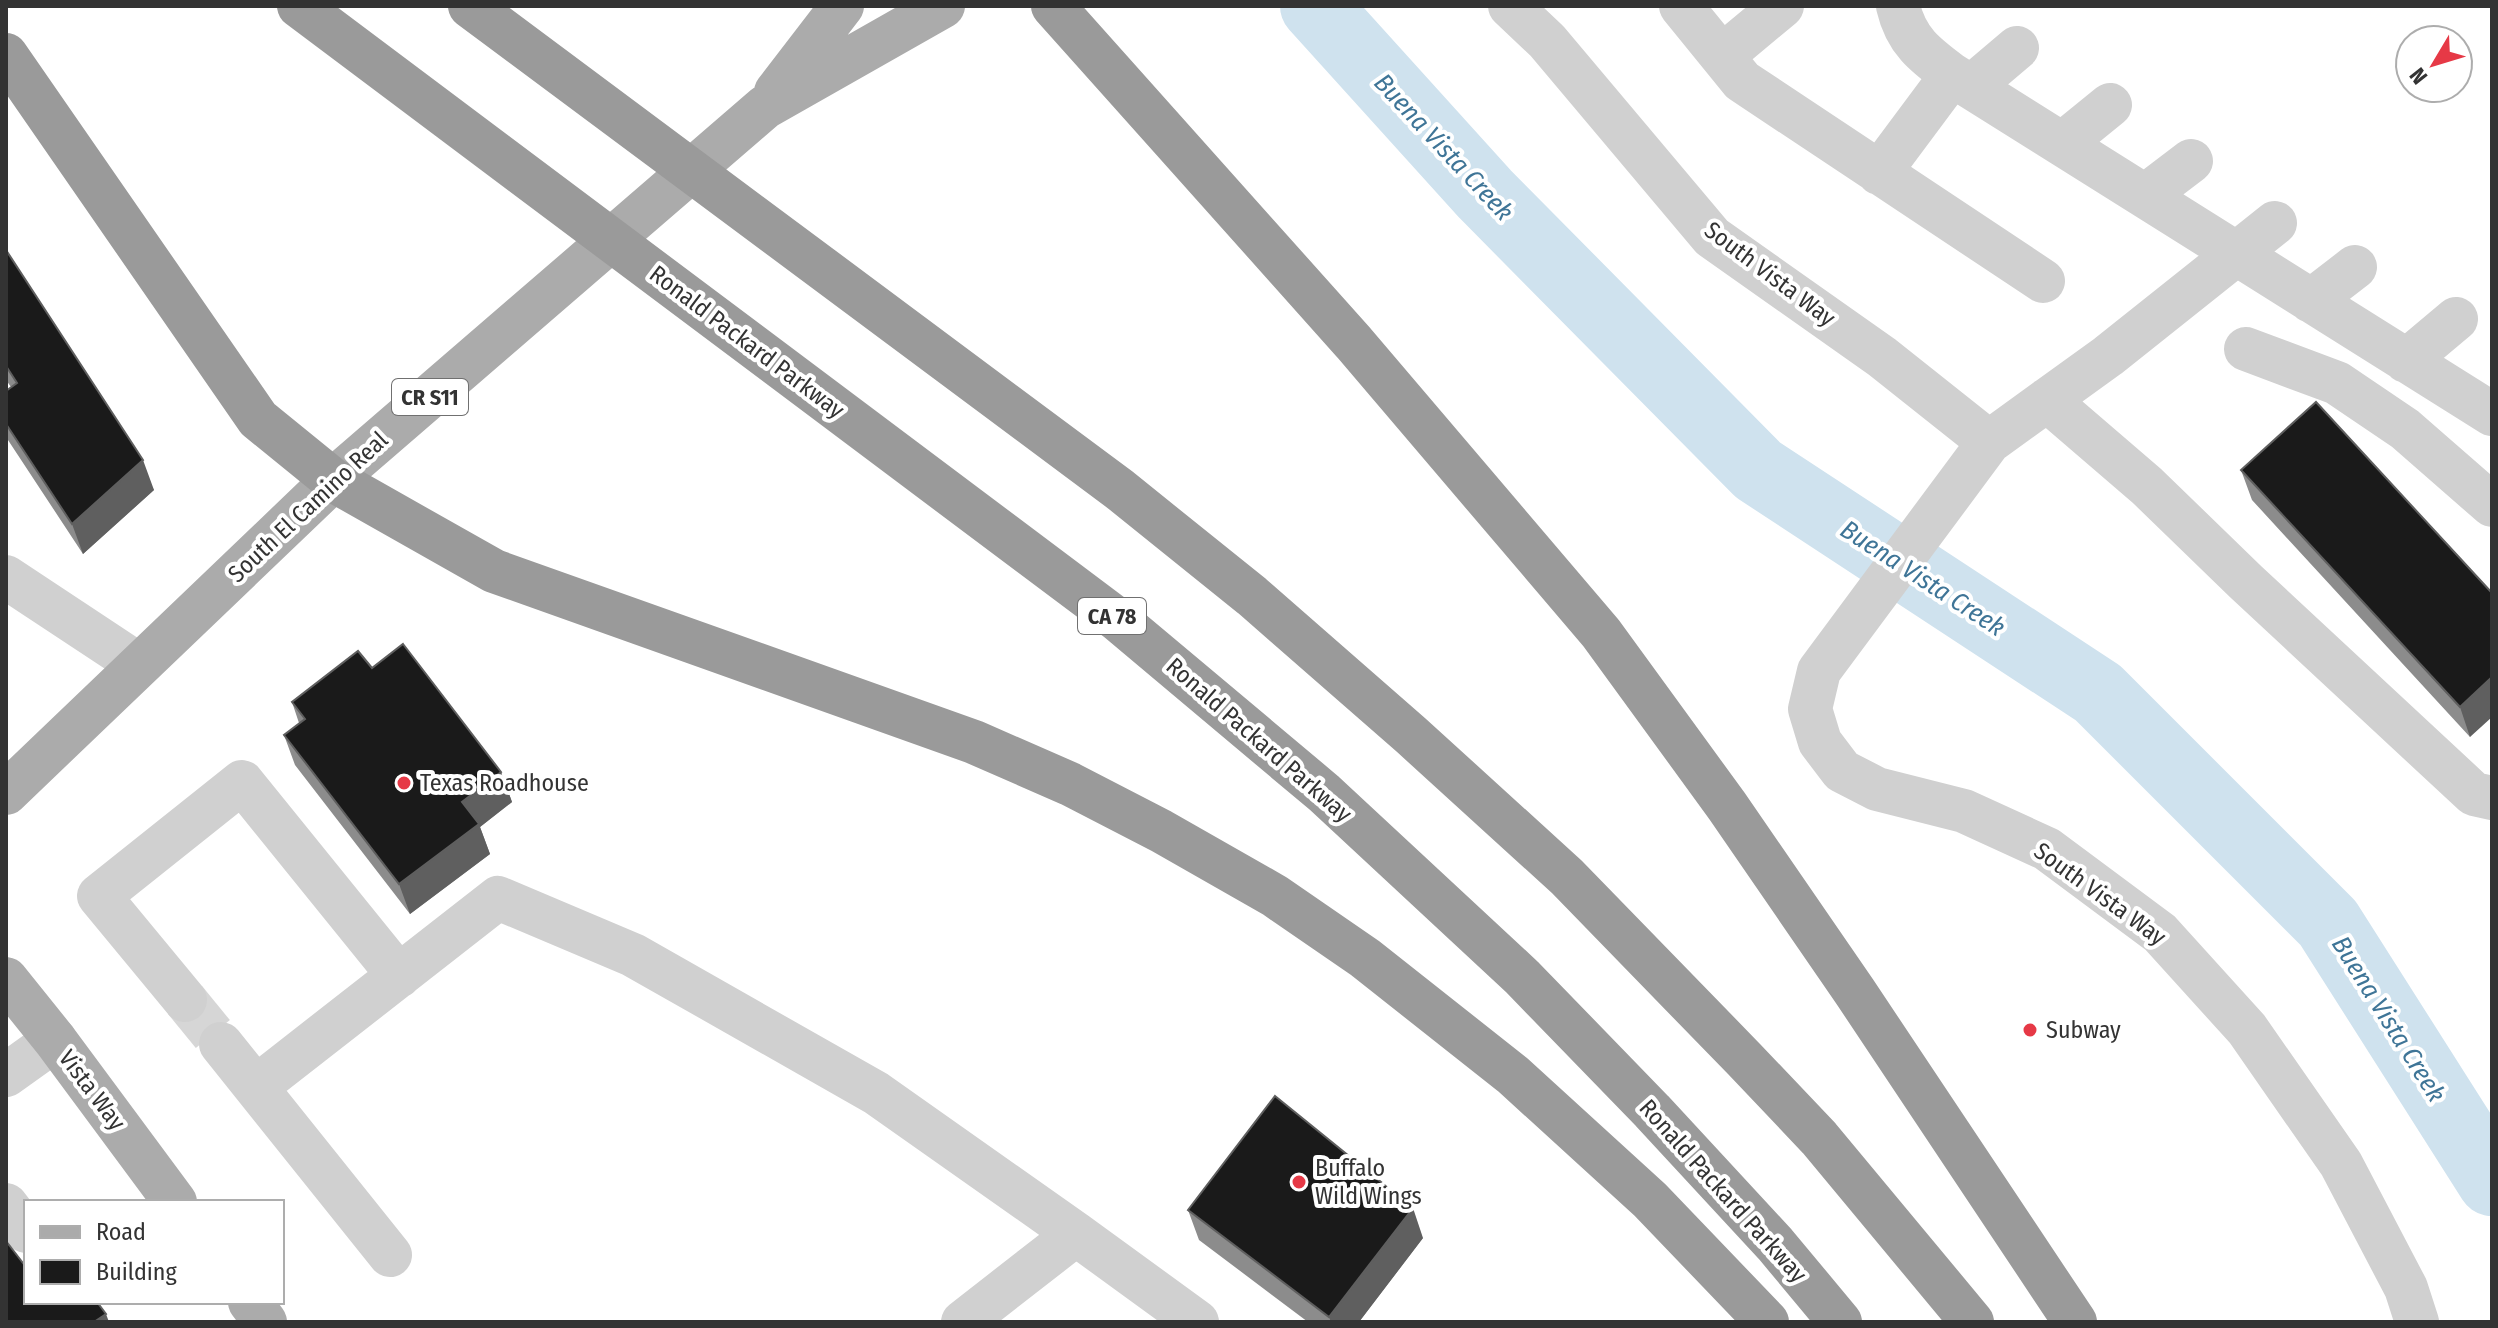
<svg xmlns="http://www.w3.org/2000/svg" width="2498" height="1328" font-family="'Fira Sans Condensed',sans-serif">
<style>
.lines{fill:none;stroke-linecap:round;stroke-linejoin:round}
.river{stroke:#cfe2ee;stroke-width:70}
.minor-tunnel{stroke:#d6d6d6;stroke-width:44;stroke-dasharray:44 22;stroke-linecap:butt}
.minor{stroke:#d0d0d0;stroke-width:44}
.major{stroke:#ababab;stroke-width:44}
.highway{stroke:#9a9a9a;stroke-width:44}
.wall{fill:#8c8c8c}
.shaded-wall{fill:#5f5f5f}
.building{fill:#1a1a1a;stroke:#5f5f5f;stroke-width:2}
.poi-dot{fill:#e63946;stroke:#fff;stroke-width:3}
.labels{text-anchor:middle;stroke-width:8;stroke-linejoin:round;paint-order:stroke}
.shield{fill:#fff;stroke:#707070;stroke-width:2}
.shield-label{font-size:22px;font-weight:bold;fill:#333}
.street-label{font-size:24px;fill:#333;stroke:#fff}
.poi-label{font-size:24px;fill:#333;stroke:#fff;text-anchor:start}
.water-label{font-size:26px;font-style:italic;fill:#3f7597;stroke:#fff}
</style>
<rect width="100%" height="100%" fill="#fff"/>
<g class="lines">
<!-- river -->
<path class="river" d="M1315,6l170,188 273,276 340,223 230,230 164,258"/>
<!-- minor-tunnel -->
<path class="minor-tunnel" d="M185,1000l36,44"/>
<!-- minor -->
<path class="minor" d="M1510,6l37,35 165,196 170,120 107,85
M1681,6l61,75 301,200
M1898,6c8,35 27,49 54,69l540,339
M1722,56l60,-50
M1971,87l46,-39
M2062,144l48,-39
M1879,173l73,-98
M2145,196l46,-35
M2275,223l-167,133 -119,86 -170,229 -9,38 10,33 22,29 35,18 87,22 83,38 113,84 87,96 94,135 65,124 11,34
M2311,301l44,-34
M2246,349l91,34 68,46 87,76
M2406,361l50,-42
M2047,400l100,86 99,96 228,212 18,4
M6,577l133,88
M185,1000l-86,-104 143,-114 157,194
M221,1044l169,211
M6,1075l49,-35
M256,1087l242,-189 135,57 243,138 200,141 121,88
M6,1205l20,26
M963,1322l113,-88"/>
<!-- major -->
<path class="major" d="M776,92l66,-86
M6,793l327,-313 432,-373 178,-101
M6,979l49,61 120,162
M250,1302l15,20"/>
<!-- highway -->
<path class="highway" d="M299,6l819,614 206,173 198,184 130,134 123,133 65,78
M470,6l649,483 133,107 159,139 156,142 177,182 75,79 153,184
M1053,6l301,337 247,290 126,173 128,186 220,330
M6,55l252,364 75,61 161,91 480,171 96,42 91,47 114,65 90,62 148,117 137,125 117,122"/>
</g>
<!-- wall -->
<path class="wall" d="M6,250l148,240 -71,64 -77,-117v-46l5,-4 -5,-7z
M2241,470l251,123 -22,144 -218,-237z
M372,668l129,104 11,30 -32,25 10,27 -80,60 -115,-149 -11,-30 15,-12 -7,-21z
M1188,1210l235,28 -64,84h-51l-109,-82z"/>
<!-- shaded-wall -->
<path class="shaded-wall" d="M143,460l11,30 -71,64 -11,-30z
M2492,677v40l-22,20 -10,-30z
M501,772l11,30 -32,25 10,27 -80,60 -11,-30 63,-82z
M1413,1208l10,30 -64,84h-28l-2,-5z
M106,1314l3,8h-15z"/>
<!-- building -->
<path class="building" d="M6,250l137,210 -71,64 -66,-100v-33l11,-8 -11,-17z
M2316,402l176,191v84l-32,30 -219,-237z
M403,644l98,128 -39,30 17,22 -80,60 -115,-149 21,-16 -13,-17 66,-51 14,17z
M1275,1096l138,112 -84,109 -141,-107z
M6,1241l20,26v35h71l9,12 -12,8h-88z"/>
<!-- markers -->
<g class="poi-dot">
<circle cx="404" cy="783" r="8"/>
<circle cx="2030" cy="1030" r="8"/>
<circle cx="1299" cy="1182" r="8"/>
</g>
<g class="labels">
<!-- shield labels -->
<g class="shield">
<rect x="392" y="379" width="76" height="36" rx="6"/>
<rect x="1078" y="598" width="68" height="36" rx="6"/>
</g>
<g class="shield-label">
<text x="430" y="405">CR S11</text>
<text x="1112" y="624">CA 78</text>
</g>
<!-- street labels -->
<g class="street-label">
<text transform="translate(1770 274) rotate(37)" y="8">South Vista Way</text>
<text transform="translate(747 342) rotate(37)" y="8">Ronald Packard Parkway</text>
<text transform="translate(308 507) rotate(-43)" y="8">South El Camino Real</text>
<text transform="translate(1259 740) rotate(41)" y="8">Ronald Packard Parkway</text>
<text transform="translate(2100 894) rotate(36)" y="8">South Vista Way</text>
<text transform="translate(92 1090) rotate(53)" y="8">Vista Way</text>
<text transform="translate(1723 1191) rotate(48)" y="8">Ronald Packard Parkway</text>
</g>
<!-- poi labels -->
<g class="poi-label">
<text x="420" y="791">Texas Roadhouse</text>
<text x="2046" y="1038">Subway</text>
<text x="1315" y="1176">Buffalo<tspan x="1315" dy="28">Wild Wings</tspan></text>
</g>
<!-- water labels -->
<g class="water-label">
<text transform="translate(1444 147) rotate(47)" y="9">Buena Vista Creek</text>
<text transform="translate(1923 578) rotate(33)" y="9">Buena Vista Creek</text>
<text transform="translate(2389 1019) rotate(58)" y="9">Buena Vista Creek</text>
</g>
</g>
<!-- border -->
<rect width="2498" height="1328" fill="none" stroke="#333333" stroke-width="16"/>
<!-- legend -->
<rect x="24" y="1200" width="260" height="104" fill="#ffffff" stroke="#adadad" stroke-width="2"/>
<rect x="40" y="1226" width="40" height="12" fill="#ababab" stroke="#adadad" stroke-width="2"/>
<text x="96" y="1240" font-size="24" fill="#333333">Road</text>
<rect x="40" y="1260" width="40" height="24" fill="#1a1a1a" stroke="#adadad" stroke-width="2"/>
<text x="96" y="1280" font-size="24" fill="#333333">Building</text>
<!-- north arrow -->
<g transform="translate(2434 64) rotate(232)"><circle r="38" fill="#ffffff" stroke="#adadad" stroke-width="2"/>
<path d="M0-6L14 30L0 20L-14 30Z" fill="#e63946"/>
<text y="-12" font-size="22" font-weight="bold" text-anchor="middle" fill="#333333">N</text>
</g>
</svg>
